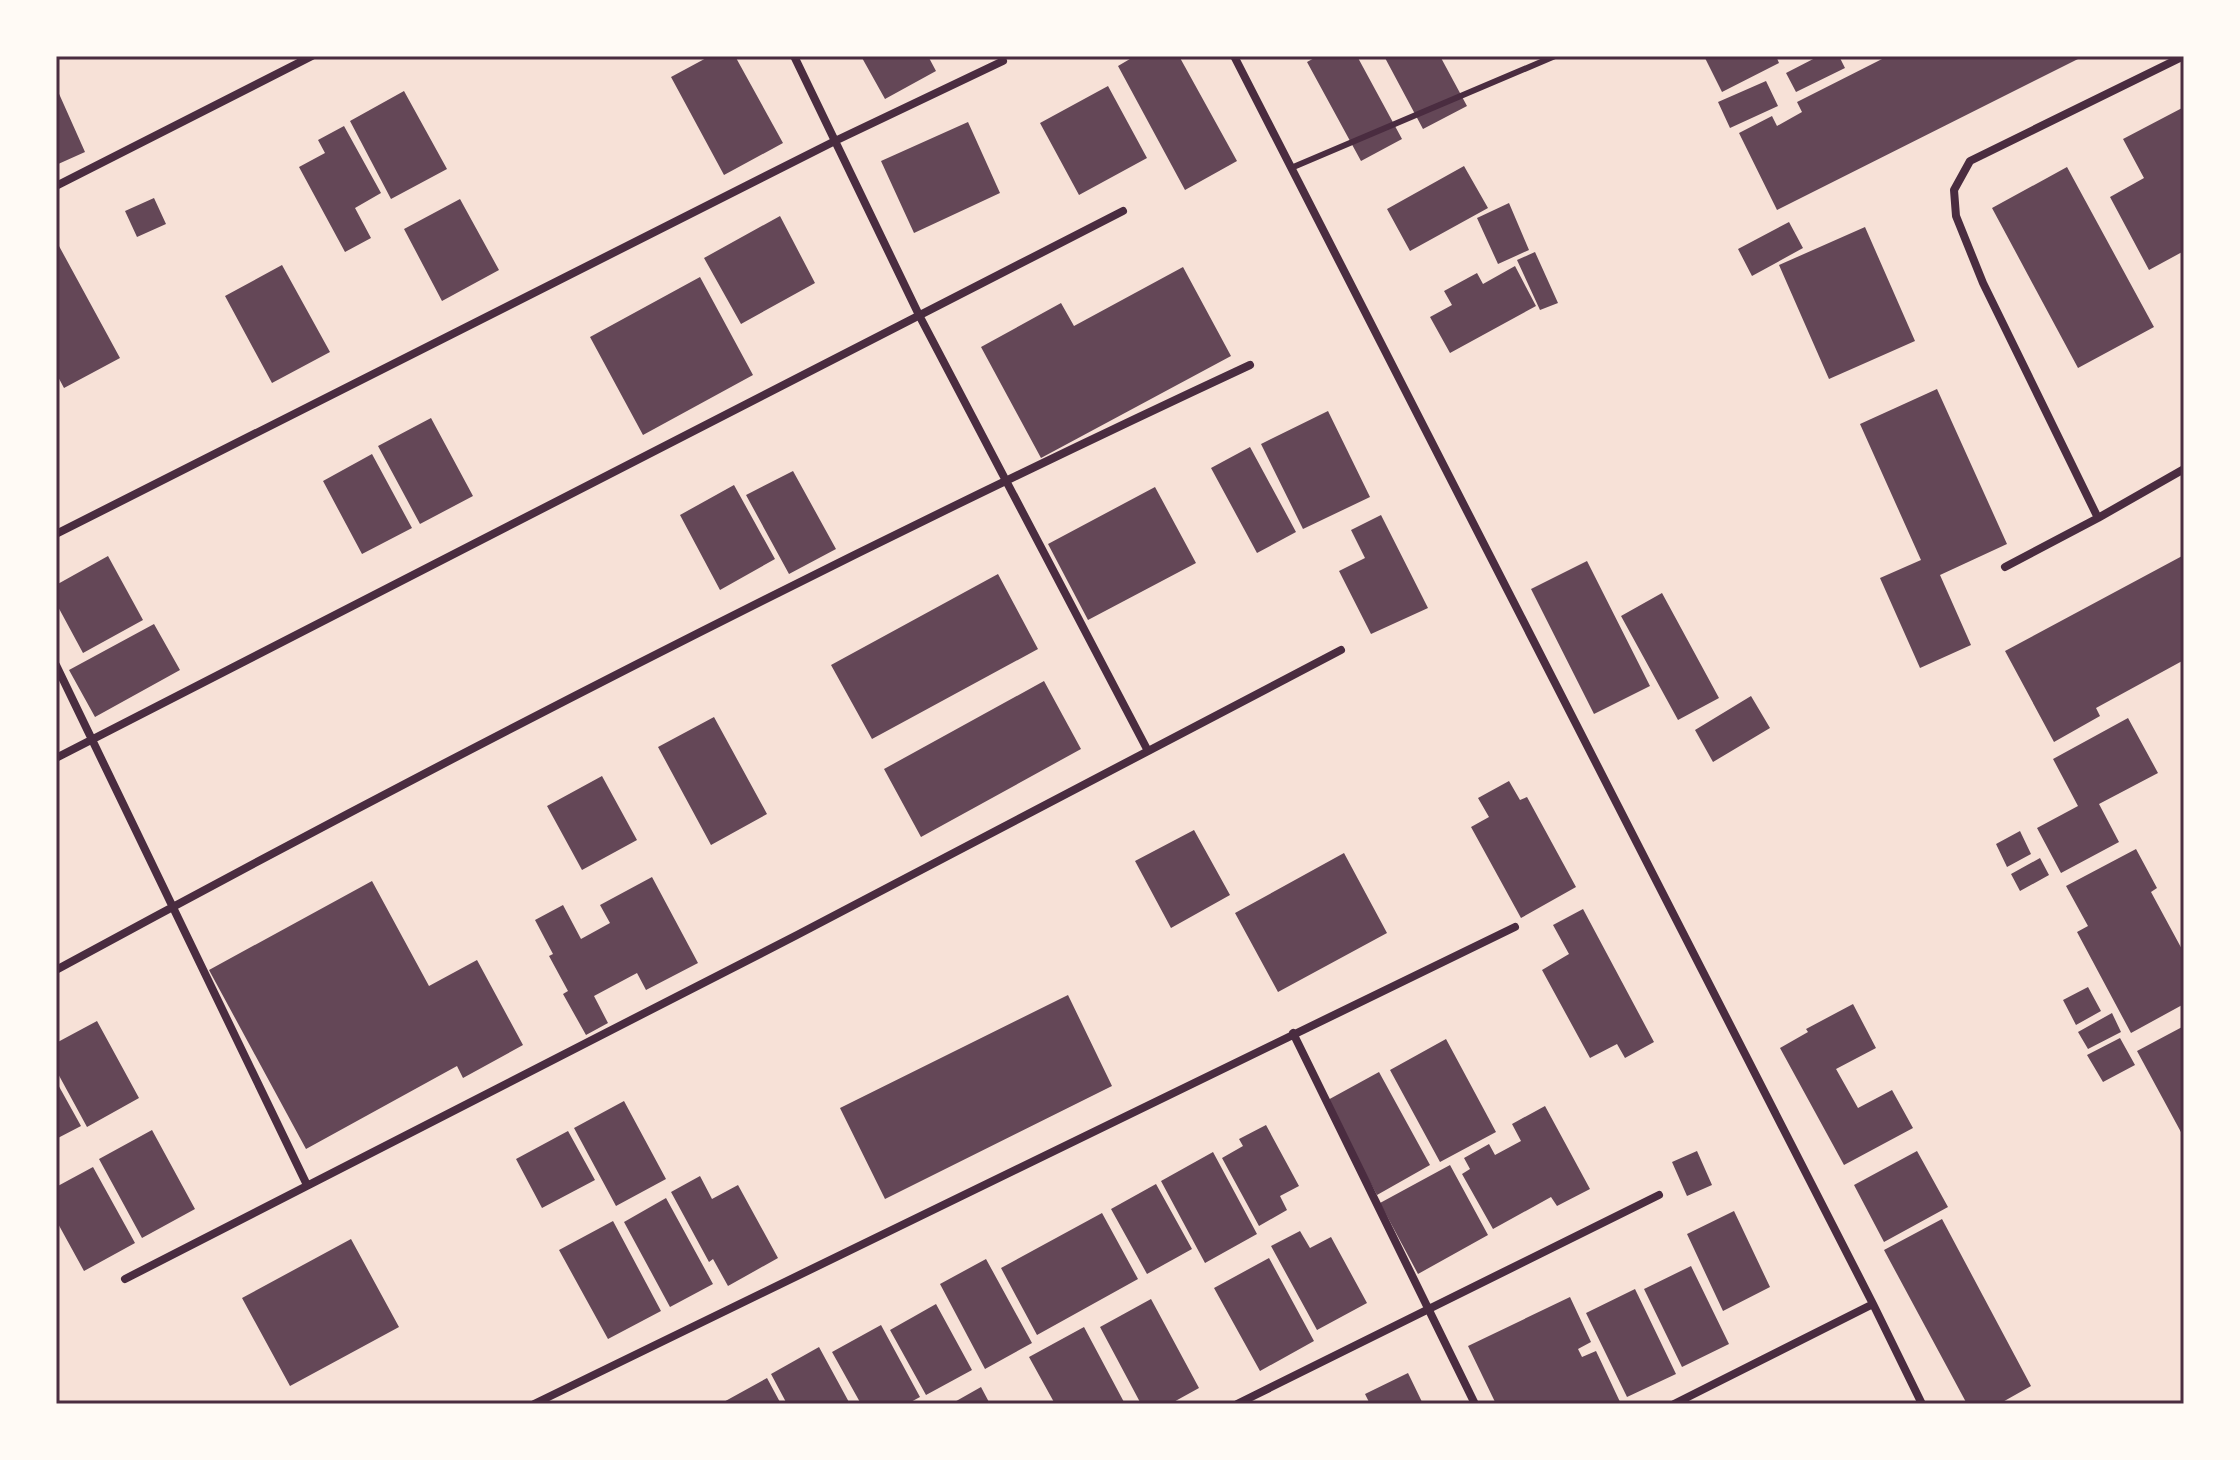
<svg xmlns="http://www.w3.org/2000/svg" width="2240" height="1460" font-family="Commissioner,sans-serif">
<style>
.building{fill:#644757}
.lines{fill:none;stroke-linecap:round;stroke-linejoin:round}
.service{stroke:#4a2c40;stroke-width:6}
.minor{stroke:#4a2c40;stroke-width:8}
.neatline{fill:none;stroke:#4a2c40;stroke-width:3}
</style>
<rect width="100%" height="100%" fill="#f7e1d7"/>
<!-- building -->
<path class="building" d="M710,56h25l48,87 -59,32 -53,-98z
M861,56h67l8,15 -51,28z
M1135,56h44l58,105 -52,29 -67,-124z
M1318,56h39l45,83 -41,22 -54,-99z
M1384,56h56l27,50 -44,23z
M1704,56h72l3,7 -57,29z
M1819,56h20l6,12 -49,24 -10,-19z
M1888,56l15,1 181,-1 -307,154 -38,-77 33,-17 5,10 25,-14 -5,-10z
M1766,81l12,25 -48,22 -12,-26z
M1108,86l39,72 -68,37 -39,-72z
M56,87l29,65 -29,13z
M404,91l43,78 -56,30 -41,-78z
M2184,107v144l-35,19 -39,-73 34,-19 -21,-39z
M968,122l32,71 -86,40 -33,-72z
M344,126l37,67 -26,15 16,30 -26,14 -46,-85 26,-14 -7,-13z
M1464,166l24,42 -78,43 -23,-42z
M2067,167l87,160 -76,41 -86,-160z
M154,198l12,26 -29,13 -12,-26z
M460,199l39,71 -57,31 -38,-72z
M1509,203l20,47 -31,14 -21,-46z
M780,216l35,67 -74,41 -37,-66z
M1789,222l14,26 -51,28 -14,-27z
M1865,227l50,114 -86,38 -50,-114z
M59,246l61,112 -56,30 -8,-15v-126z
M1535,252l23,51 -18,7 -23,-50z
M282,265l48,87 -58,31 -47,-87z
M1515,266l21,40 -86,47 -20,-36 22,-12 -8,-14 33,-18 6,11z
M1183,267l48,89 -190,102 -60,-111 80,-44 13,23z
M700,277l53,98 -110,60 -53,-98z
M1937,389l70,155 -67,31 31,70 -51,23 -40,-90 41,-18 -61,-136z
M1328,411l42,86 -67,32 -42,-85z
M431,418l42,78 -53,28 -42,-78z
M1250,447l46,85 -39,21 -46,-85z
M372,454l40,74 -50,26 -39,-73z
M793,471l43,78 -47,25 -43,-79z
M734,485l41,74 -55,31 -40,-75z
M1155,487l41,76 -108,57 -40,-76z
M1381,515l47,93 -57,26 -32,-63 26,-13 -14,-28z
M2184,555v105l-88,48 4,8 -46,26 -49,-91z
M108,556l35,64 -60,33 -27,-50v-18z
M1587,561l63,125 -56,28 -63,-125z
M998,574l40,75 -166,90 -41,-74z
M1662,593l57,105 -41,22 -57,-104z
M154,624l26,46 -85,47 -26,-47z
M1044,681l37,68 -160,88 -37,-68z
M1751,696l19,32 -57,34 -18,-32z
M714,717l53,97 -56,31 -53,-98z
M2128,718l30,55 -59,31 20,38 -58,31 -24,-45 41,-22 -25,-47z
M602,776l35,64 -55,30 -35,-64z
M1509,781l11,19 7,-3 49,90 -55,31 -50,-91 18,-10 -11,-19z
M1194,830l36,65 -59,33 -36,-67z
M2020,831l11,23 -24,13 -11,-23z
M2136,849l21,39 -6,4 33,61v51l-53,29 -54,-101 11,-6 -22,-40z
M1344,853l43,80 -109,59 -43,-79z
M2040,858l9,17 -29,16 -9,-17z
M652,877l46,86 -52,27 -9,-17 -43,23 14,27 -22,12 -23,-41 5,-3 -19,-35 4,-2 -18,-34 28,-15 18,34 29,-16 -10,-18z
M372,881l57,105 48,-26 46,85 -60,33 -6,-12 -151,83 -97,-179z
M1583,909l71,133 -29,16 -8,-14 -27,14 -48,-88 27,-16 -16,-29z
M2088,987l13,24 -25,14 -13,-25z
M1068,995l44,91 -227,113 -45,-91z
M1853,1004l23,44 -40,21 22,39 34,-18 21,38 -69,37 -64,-117 28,-16 -2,-3z
M2112,1013l9,19 -33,17 -10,-17z
M97,1021l42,77 -52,29 -31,-57v-27z
M2184,1026v106l-2,2 -45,-83z
M2120,1038l15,27 -32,17 -16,-27z
M1446,1039l50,93 -56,30 -50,-92z
M1379,1072l51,93 -53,30 -51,-94z
M56,1081l25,45 -25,13z
M624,1101l42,78 -50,27 -42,-78z
M1545,1106l45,83 -33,17 -6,-9 -58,32 -31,-55 8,-5 -6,-11 25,-14 6,11 26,-14 -9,-17z
M1266,1125l33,61 -19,10 7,14 -28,16 -37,-68 21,-12 -4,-7z
M152,1130l43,79 -53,29 -43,-79z
M568,1131l27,49 -53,28 -26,-49z
M1697,1151l15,34 -25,11 -15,-34z
M1917,1151l31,56 -64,35 -30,-57z
M1213,1152l44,82 -52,29 -44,-82z
M1450,1165l38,70 -70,39 -38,-71z
M93,1167l42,76 -51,28 -28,-51v-33z
M700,1176l12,23 26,-14 40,73 -50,28 -15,-27 -4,3 -38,-70z
M1156,1184l36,65 -45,25 -36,-65z
M666,1198l47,86 -43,23 -46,-85z
M1734,1211l36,76 -47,24 -36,-77z
M1102,1213l36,66 -101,56 -36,-67z
M1942,1219l89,167 -32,18h-32l-83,-154z
M613,1221l48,90 -53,28 -49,-89z
M1300,1231l10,17 21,-11 36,66 -50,27 -46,-84z
M351,1239l48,88 -109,59 -48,-88z
M1269,1258l45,83 -54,30 -46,-83z
M986,1259l46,84 -47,26 -45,-85z
M1691,1266l38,78 -47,23 -38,-78z
M1635,1289l41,85 -49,23 -41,-84z
M1570,1297l21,45 -13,7 4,8 14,-6 25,53h-125l-28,-58z
M1151,1299l48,89 -29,16h-29l-41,-77z
M936,1304l36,66 -46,25 -36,-65z
M881,1325l39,72 -13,7h-46l-29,-52z
M1084,1327l41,77h-70l-26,-47z
M819,1347l31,57h-63l-16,-30z
M1408,1373l15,31h-53l-5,-10z
M767,1378l14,26h-61z
M981,1387l9,17h-39z"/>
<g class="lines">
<!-- service -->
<path class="service" d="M1291,168l264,-112"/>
<!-- minor -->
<path class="minor" d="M794,56l125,259 229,436
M1234,56l639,1248 49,100
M56,186l256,-130
M2098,518l-115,-235 -27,-67 -2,-26 16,-29 214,-105
M56,534l779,-393 168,-80
M2005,567l93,-49 86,-49
M56,665l251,520
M56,758l1067,-547
M56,970c392,-213 790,-417 1194,-605
M1293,1033l182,371
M125,1279l672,-344 544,-285
M534,1404l981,-477
M1237,1404l422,-209
M1674,1404l199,-100"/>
</g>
<!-- border -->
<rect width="2240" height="1460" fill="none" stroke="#fffaf5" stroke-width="116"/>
<rect x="58" y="58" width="2124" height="1344" class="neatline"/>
</svg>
